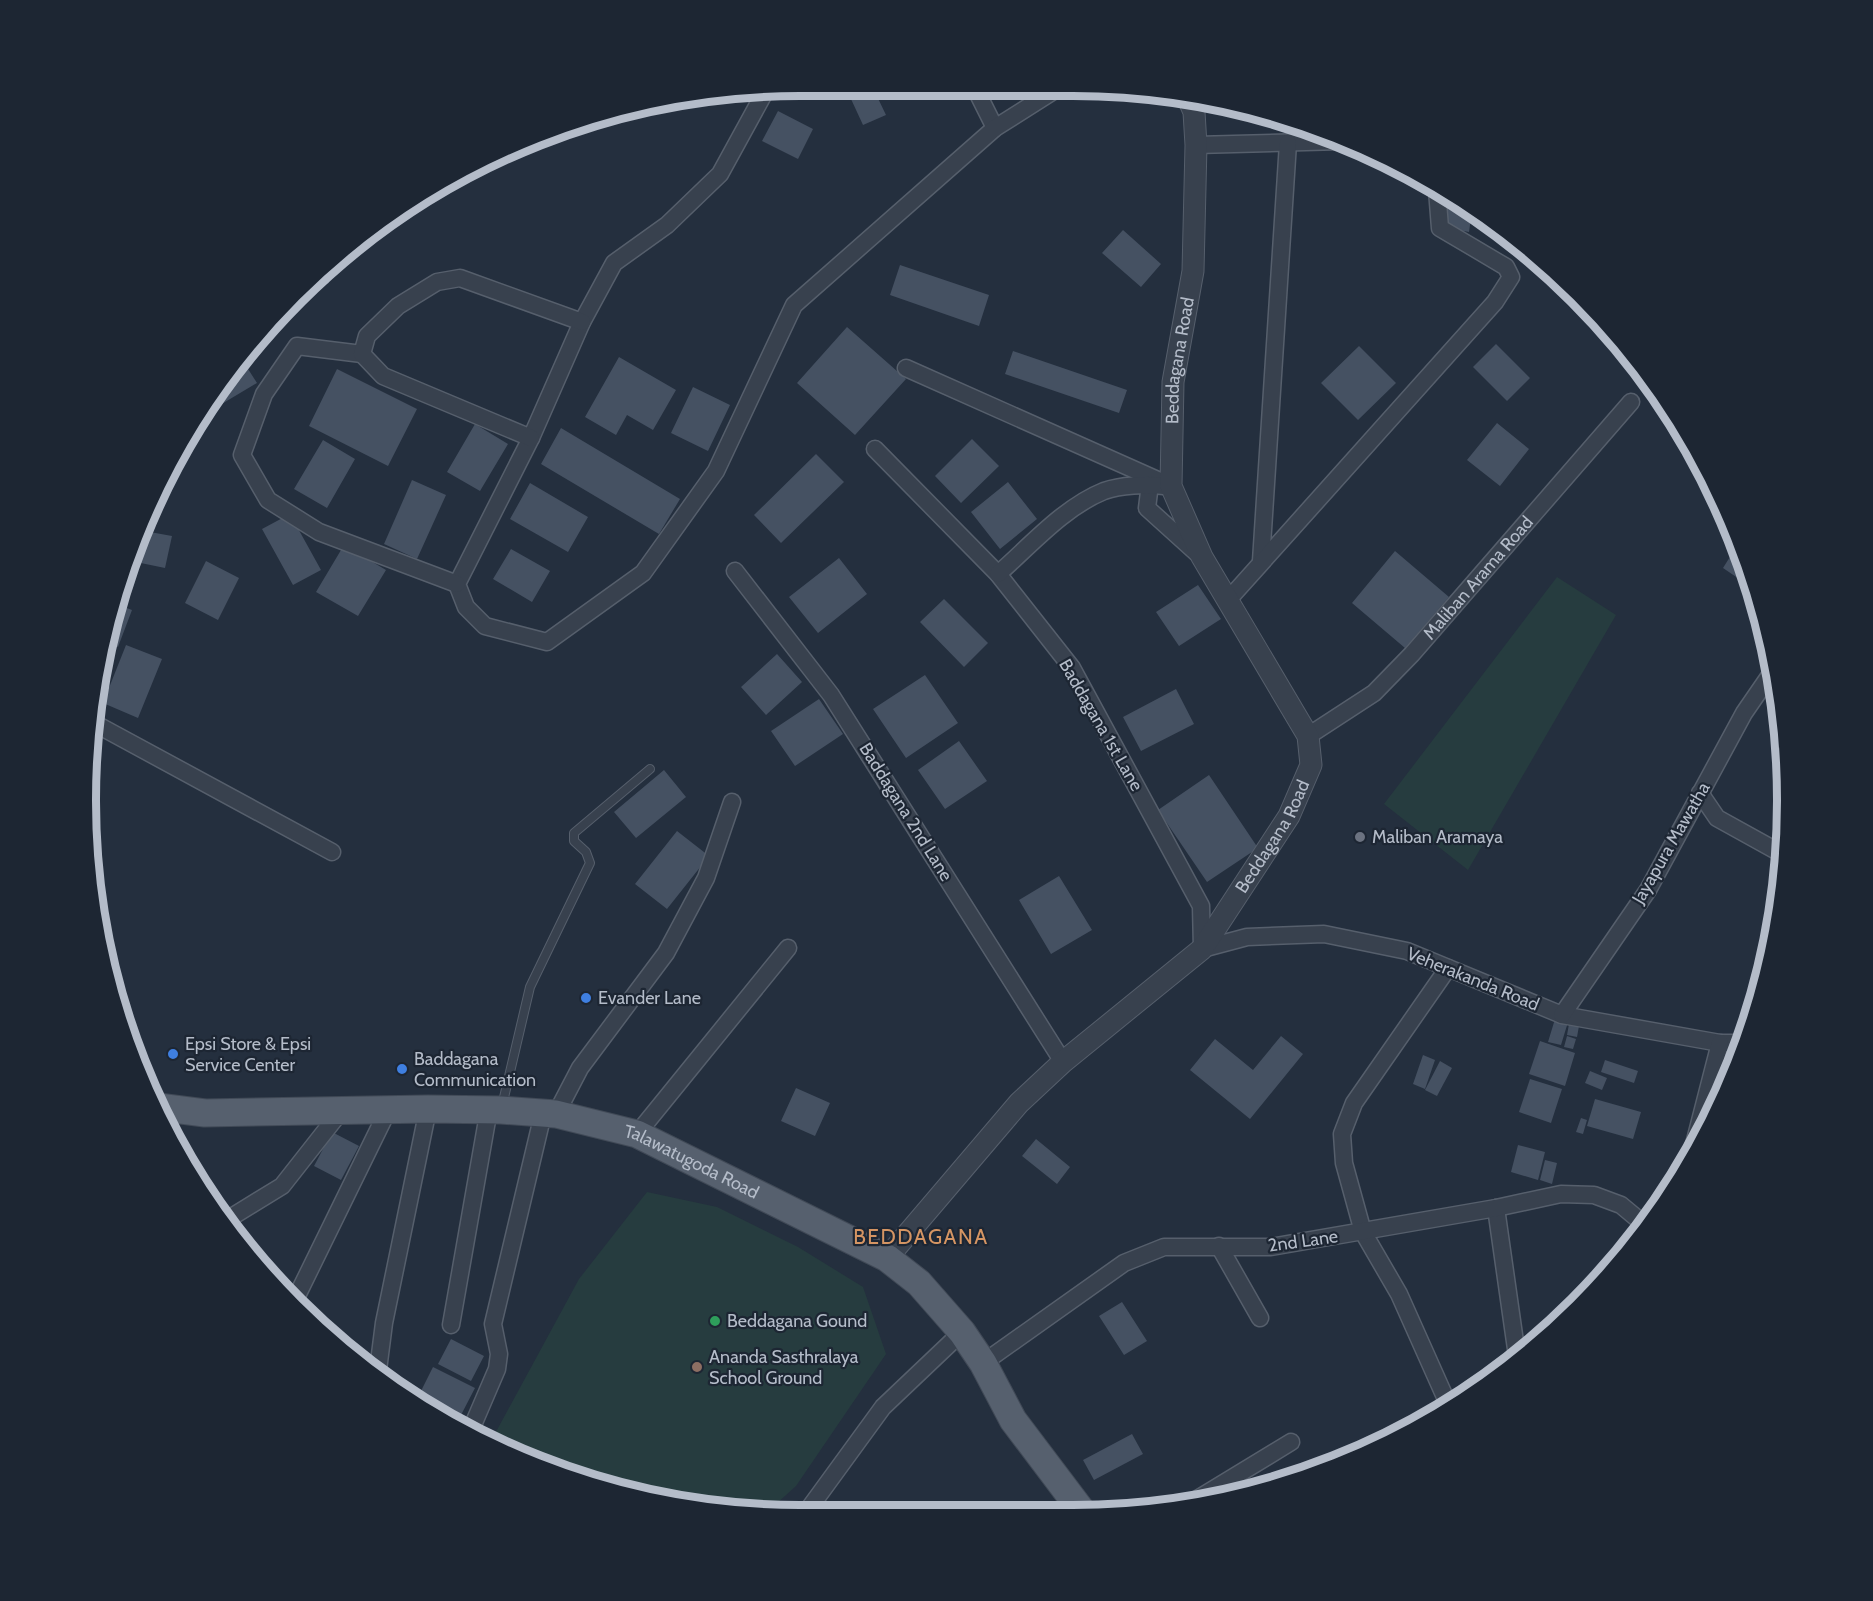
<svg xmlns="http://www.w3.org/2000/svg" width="1873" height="1601" font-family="Cabin,sans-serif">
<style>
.green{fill:#263c3f}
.building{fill:#455162}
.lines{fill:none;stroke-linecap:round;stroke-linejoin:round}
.service-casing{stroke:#565f6c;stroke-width:10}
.minor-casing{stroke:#565f6c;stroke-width:19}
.tertiary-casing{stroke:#565f6c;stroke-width:23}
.primary-casing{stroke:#414a57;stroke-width:29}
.service{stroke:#38414e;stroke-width:8}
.minor{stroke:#38414e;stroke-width:16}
.tertiary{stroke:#38414e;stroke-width:21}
.primary{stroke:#56606e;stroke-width:27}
.worship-dot{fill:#6b7280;stroke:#1d2633;stroke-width:2}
.shop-dot{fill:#3f7fe0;stroke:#1d2633;stroke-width:2}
.leisure-dot{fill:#2e9e5b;stroke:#1d2633;stroke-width:2}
.education-dot{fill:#8d6e63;stroke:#1d2633;stroke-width:2}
.labels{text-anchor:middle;stroke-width:4.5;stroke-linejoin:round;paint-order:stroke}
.street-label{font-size:18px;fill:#b4bcc9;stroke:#1d2633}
.poi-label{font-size:18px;fill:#b4bcc9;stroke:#1d2633;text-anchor:start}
.quarter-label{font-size:21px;letter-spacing:1.5px;fill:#d59563;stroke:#1d2633}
.rim{fill:none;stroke:#b4bcc9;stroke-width:8}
</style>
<rect width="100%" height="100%" fill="#242f3e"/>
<!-- green -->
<path class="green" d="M1557,577l59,38 -148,255 -84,-66z
M647,1192l70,15 81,40 65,40 23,67 -90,132 -31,28 -194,-36 -80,-37 88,-162z"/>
<!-- building -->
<path class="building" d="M873,88l13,27 -23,10 -12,-26z
M778,111l35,18 -15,30 -36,-18z
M1443,195l29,16 -3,21 -31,-6z
M1123,230l38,34 -20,23 -39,-34z
M1519,244l16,14v1l-20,-9z
M900,265l89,30 -10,31 -89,-31z
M323,269l6,14 -27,10 5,-5z
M847,327l59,52 -51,56 -58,-52z
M1496,344l34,34 -23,23 -34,-34z
M1359,346l37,37 -38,37 -37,-37z
M1013,351l114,39 -8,23 -114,-39z
M619,357l57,33 -23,40 -26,-15 -11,20 -31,-18z
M243,361l14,22 -37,22 -7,-10z
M337,369l80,40 -29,57 -79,-40z
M693,387l37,18 -22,46 -37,-18z
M1497,423l32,26 -29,37 -33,-26z
M475,424l33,20 -28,47 -33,-19z
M561,428l119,71 -21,35 -118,-70z
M972,439l27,27 -38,37 -26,-27z
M323,440l32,19 -28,49 -33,-19z
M816,454l28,28 -63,61 -27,-28z
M412,480l34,15 -29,64 -33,-15z
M1008,482l29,37 -37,30 -29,-37z
M530,483l58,34 -20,35 -58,-33z
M290,514l31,56 -28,15 -31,-56z
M139,530l33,6 -7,32 -34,-7z
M1738,544l2,7 11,36 -28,-19z
M344,545l42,25 -28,46 -42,-24z
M511,549l39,22 -18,31 -39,-23z
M1395,551l54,46 -44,51 -53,-45z
M839,558l28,36 -49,39 -29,-36z
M206,561l33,17 -21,42 -33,-17z
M1198,585l23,34 -42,27 -23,-34z
M944,599l44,44 -24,24 -44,-45z
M119,605l13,5 -14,37 -9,-4z
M126,645l36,14 -24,59 -35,-15z
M777,654l25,28 -36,33 -25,-28z
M925,675l33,48 -52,35 -33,-49z
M1176,689l18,35 -53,27 -18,-34z
M819,699l24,35 -48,32 -24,-35z
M959,741l28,40 -42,28 -27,-39z
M664,770l22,27 -50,41 -22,-26z
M1209,775l49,73 -51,34 -49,-72z
M677,831l32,25 -42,53 -32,-25z
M1059,876l33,54 -41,24 -32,-54z
M1555,1019l13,3 -7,23 -13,-3z
M1569,1024l10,2 -2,11 -10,-2z
M1281,1036l22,18 -53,65 -60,-49 25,-31 38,31z
M1567,1036l9,3 -3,10 -9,-2z
M1540,1041l35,12 -10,33 -36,-12z
M1423,1055l12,5 -10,29 -12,-5z
M1605,1060l33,11 -4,12 -33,-11z
M1440,1061l12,7 -15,28 -12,-6z
M1590,1071l17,7 -5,12 -17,-7z
M1530,1079l32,10 -11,34 -32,-11z
M796,1088l34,15 -15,33 -34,-15z
M1595,1099l46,13 -8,27 -46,-13z
M1581,1118l6,2 -4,14 -7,-2z
M332,1132l27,14 -18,34 -27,-14z
M1036,1139l34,28 -13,17 -35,-28z
M1518,1145l27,7 -7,28 -27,-8z
M1545,1160l12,3 -5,21 -12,-4z
M1122,1302l25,39 -23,14 -25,-39z
M451,1339l33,17 -13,25 -33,-17z
M433,1367l42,21 -14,27 -41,-22z
M1132,1434l11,20 -49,26 -11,-20z"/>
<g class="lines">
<!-- service casing -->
<g class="service-casing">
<path id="service" d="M502,1106l28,-119 60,-124 -4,-11 -12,-11v-8l76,-64"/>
</g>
<!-- minor casing -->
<g class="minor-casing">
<g id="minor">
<path d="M975,88l20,40"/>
<path d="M766,90l-46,84 -53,51 -53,38 -32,59 -51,116 -74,146 9,23 19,19 62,16 96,-69 73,-102 78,-166 201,-177 60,-38"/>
<path d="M1196,145l145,-4"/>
<path d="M362,354l-65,-8 -33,48 -22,61 26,45 51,32 138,52"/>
<path d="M906,368l265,118"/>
<path d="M531,438l-148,-62 -21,-22 5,-18 31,-30 39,-24 23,-4 122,44"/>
<path d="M875,449l123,125 74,94 129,238 1,43 45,-12 77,-3 83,17 155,64 158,28h23"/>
<path d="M1150,484l-3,24 52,47"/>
<path d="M1261,561l27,-418"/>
<path d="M735,571l96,124 232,367"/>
<path d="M998,574c32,-28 66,-67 106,-83 17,-6 42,-7 60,-5"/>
<path d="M1228,600l267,-298 16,-25 -5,-10 -66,-39 -3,-38"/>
<path d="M92,722l240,130"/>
<path id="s1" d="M1308,736l66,-43 38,-39 219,-252"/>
<path d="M1700,793l17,25 65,36"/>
<path d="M1448,968l-94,135 -12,31 2,29 19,69 36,62 50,112"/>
<path d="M1562,1015l86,-125 96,-177 31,-45"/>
<path d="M556,1114l24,-46 86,-115 40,-75 26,-76"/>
<path d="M637,1134l151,-186"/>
<path d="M1692,1152l28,-109"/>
<path d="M1496,1208l21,148"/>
<path d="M225,1221l57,-35 59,-75"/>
<path d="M1219,1246l41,72"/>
<path d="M293,1304l95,-194"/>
<path d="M451,1325l38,-216"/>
<path d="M983,1363l141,-100 40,-16h107l225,-39 65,-14 33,1 27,10 24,20"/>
<path d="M378,1370l6,-47 44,-214"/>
<path d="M470,1432l27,-63 2,-15 -6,-30 50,-210"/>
<path d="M1189,1504l102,-62"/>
<path d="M805,1514l78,-107 79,-75"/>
</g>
</g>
<!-- tertiary casing -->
<g class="tertiary-casing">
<g id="tertiary">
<path id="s2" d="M887,1258l132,-155 44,-41 139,-113 87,-133 22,-51 -3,-29 -106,-179 -31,-71 2,-104 20,-111 3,-126 -2,-33 -7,-16"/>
</g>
</g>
<!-- primary casing -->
<g class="primary-casing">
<g id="primary">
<path id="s3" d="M158,1107l47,6 223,-4 73,1 55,4 81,20 250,124 32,25 43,49 21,31 30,57 71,94"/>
</g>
</g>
<!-- service -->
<use href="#service" class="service"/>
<!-- minor -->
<use href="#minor" class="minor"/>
<!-- tertiary -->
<use href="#tertiary" class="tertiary"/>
<!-- primary -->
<use href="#primary" class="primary"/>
</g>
<!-- markers -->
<circle class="worship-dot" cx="1360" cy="837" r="6"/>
<g class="shop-dot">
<circle cx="586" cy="998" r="6"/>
<circle cx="173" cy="1054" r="6"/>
<circle cx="402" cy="1069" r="6"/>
</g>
<circle class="leisure-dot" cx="715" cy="1321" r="6"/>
<circle class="education-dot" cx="697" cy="1367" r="6"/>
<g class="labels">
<!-- street labels -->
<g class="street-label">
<text dy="6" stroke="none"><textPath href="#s2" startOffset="1098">Beddagana Road</textPath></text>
<text dy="6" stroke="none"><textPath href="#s1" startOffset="234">Maliban Arama Road</textPath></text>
<text transform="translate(1101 725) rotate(60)" y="6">Baddagana 1st Lane</text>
<text transform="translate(906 812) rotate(58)" y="6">Baddagana 2nd Lane</text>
<text dy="6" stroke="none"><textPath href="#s2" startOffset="576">Beddagana Road</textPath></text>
<text transform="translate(1671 843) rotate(-60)" y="6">Jayapura Mawatha</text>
<text transform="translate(1473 979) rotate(22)" y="6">Veherakanda Road</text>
<text dy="6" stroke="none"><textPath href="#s3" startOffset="543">Talawatugoda Road</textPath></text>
<text transform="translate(1303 1241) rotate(-8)" y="6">2nd Lane</text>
</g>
<!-- poi labels -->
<g class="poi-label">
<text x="1372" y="843">Maliban Aramaya</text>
<text x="598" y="1004">Evander Lane</text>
<text x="185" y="1050">Epsi Store &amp; Epsi<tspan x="185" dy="21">Service Center</tspan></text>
<text x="414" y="1065">Baddagana<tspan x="414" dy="21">Communication</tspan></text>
<text x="727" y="1327">Beddagana Gound</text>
<text x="709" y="1363">Ananda Sasthralaya<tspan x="709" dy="21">School Ground</tspan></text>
</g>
<!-- quarter labels -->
<g class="quarter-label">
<text x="921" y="1244">BEDDAGANA</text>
</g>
</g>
<!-- crop -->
<path d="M0 0H1873V1601H0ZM800 96H1073A704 704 0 0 1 1777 800V801A704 704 0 0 1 1073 1505H800A704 704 0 0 1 96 801V800A704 704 0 0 1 800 96Z" fill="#1d2633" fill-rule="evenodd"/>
<path class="rim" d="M800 96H1073A704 704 0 0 1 1777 800V801A704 704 0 0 1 1073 1505H800A704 704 0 0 1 96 801V800A704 704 0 0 1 800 96Z"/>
</svg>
